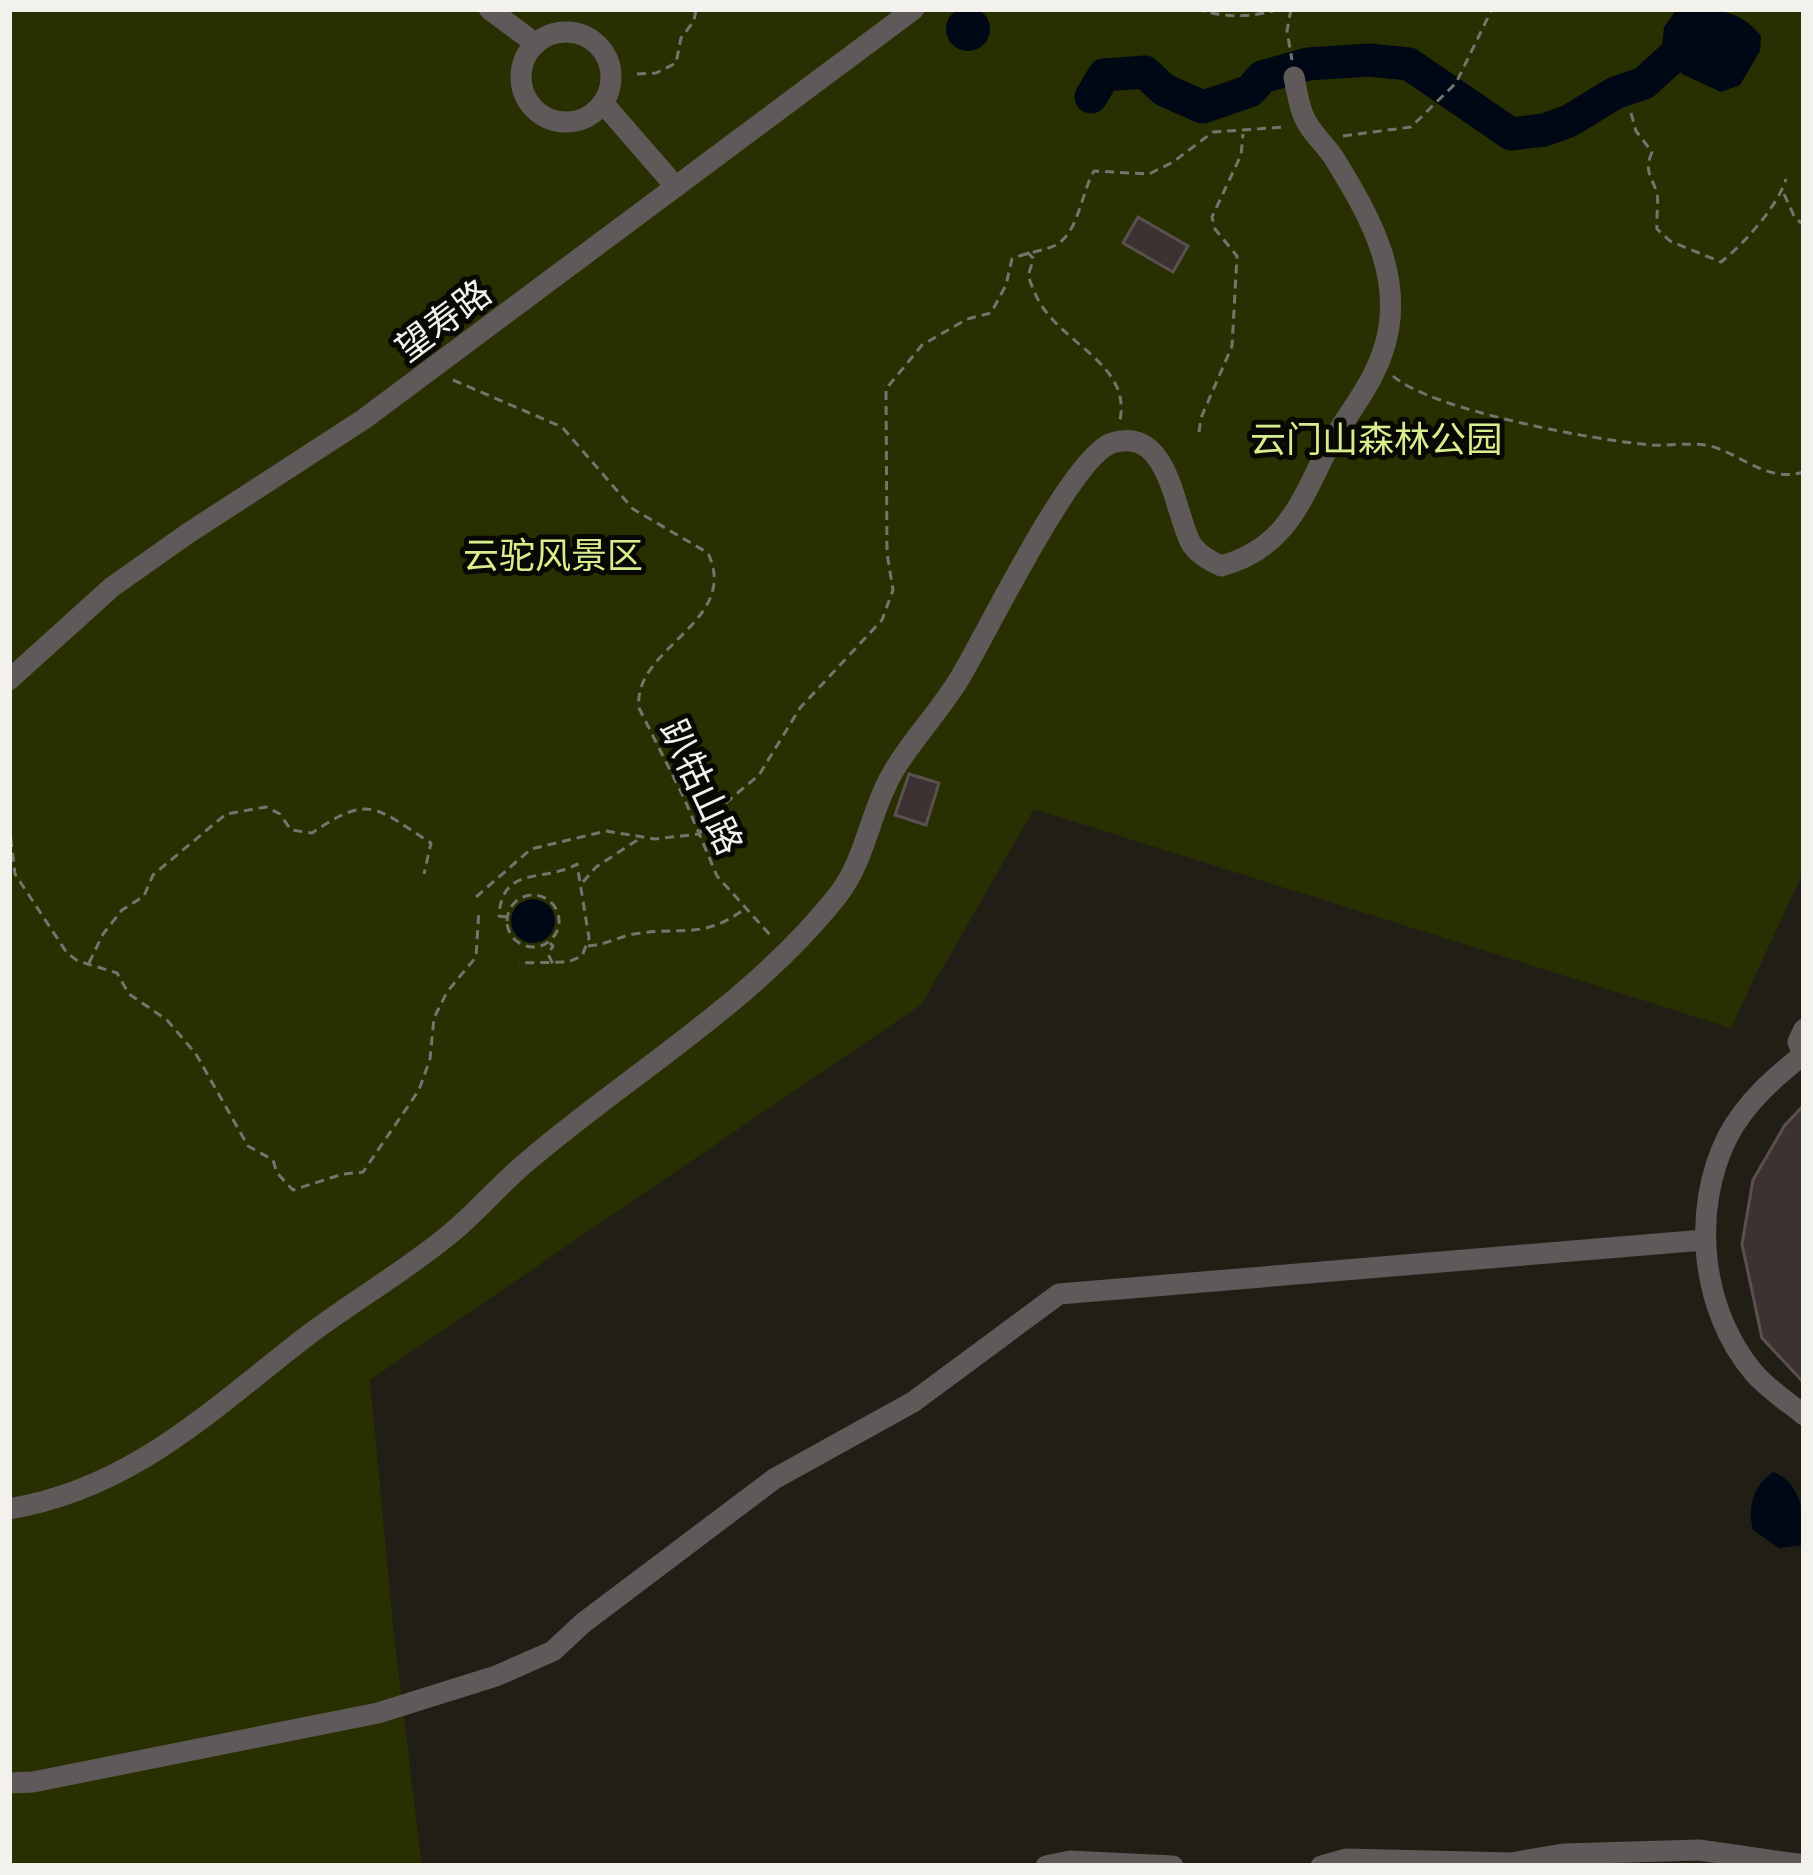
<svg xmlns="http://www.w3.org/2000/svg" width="1813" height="1875" font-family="Roboto,'Noto Sans SC',sans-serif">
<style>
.green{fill:#283001}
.water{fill:#000815}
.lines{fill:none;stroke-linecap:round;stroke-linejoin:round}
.river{stroke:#000815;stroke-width:33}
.building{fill:#3d3232;stroke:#5b504f;stroke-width:3}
.path{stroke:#75736b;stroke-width:3;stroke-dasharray:9 6;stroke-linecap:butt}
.minor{stroke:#5f595a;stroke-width:21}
.labels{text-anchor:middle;stroke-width:10;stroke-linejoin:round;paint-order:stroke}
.street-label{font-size:36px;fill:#f3f1eb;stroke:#090805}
.park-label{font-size:36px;fill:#d7ee8c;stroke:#090805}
</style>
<rect width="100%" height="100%" fill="#211e16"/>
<!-- green -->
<path class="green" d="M9,9h1795v861l-73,158 -697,-219 -112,195 -552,376 24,256 28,230h-413z"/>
<!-- water -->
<path class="water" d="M946 29a22 22 0 1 1 44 0a22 22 0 1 1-44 0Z
M1677,9c35,0 61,-2 84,27l-1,15 -20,34 -19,7 -39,-18 -20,-27 2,-20z
M511 921a22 22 0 1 1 44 0a22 22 0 1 1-44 0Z
M1773,1472c30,11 31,45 31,73l-25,3 -26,-18c-6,-22 0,-45 20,-58z"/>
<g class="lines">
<!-- river -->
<path class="river" d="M1091,97l13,-22 41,-3 19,18 39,17 47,-16 12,-14 46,-13 61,-4 40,4 102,70 33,-4 25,-9 46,-28 29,-10 33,-30"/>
</g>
<!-- building -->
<path class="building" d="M1138,217l50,29 -15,26 -50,-29z
M909,774l30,9 -13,42 -31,-10z
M1804,1105v278l-42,-45 -20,-94 11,-64 32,-55z"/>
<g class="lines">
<!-- path -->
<path class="path" d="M1196,9c30,9 54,9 84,0
M1291,9l-4,22 5,29
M637,74l19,-1 20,-10 5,-25 13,-17 2,-12
M1631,113l5,18 16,21c-9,21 1,25 5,42 2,9 -1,24 0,35l13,12 51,21c22,-17 57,-56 65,-83
M1343,136l68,-9 45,-44 36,-74
M1784,194l11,24 9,7
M1027,252l6,6c0,6 -4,11 -4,17 -1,3 5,16 6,18 20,50 97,68 85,127
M1393,376c38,34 204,65 259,69 21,1 46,-4 65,3 31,12 53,34 87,24
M453,380l109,47 71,82 75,44c33,70 -76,94 -69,155l45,90 33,78 54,60
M1199,432l2,-14 31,-72 5,-90 -22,-27 -3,-12 29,-62 2,-21
M9,823l6,51 52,79 11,8 39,12 12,21 38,26 29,34 52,92 25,14 4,13 16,17 50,-16 20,-2 56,-82 11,-31 4,-41 13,-26 29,-35 3,-48
M583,882l13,-15 46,-30
M507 921a26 26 0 1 1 52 0a26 26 0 1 1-52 0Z
M476,897l55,-48 75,-18 49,8 44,-5 16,-22 44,-37 41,-67 82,-88 11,-30 -6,-37 -1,-164 36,-44 45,-26 24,-6 15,-28 6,-26c14,-7 36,-8 47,-16 20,-14 23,-52 35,-72l55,3 24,-12 40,-30 73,-5
M507,917l-8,-1c3,-52 46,-33 78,-52l12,74 -7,18 -14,6 -49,1
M550,943l3,3 -5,8 5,10
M588,946c17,-1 30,-9 46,-12 46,-8 68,6 109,-24
M89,963l14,-29 19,-24 22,-14 9,-21 73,-61 40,-7 14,7 11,16 21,3c58,-40 64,-25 119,10l-7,31"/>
<!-- minor -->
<path class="minor" d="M489,9l47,35
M521 77a45 45 0 1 1 90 0a45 45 0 1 1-90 0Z
M603,103l73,84
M9,680l103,-93 75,-53 177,-115 550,-410
M1804,1054c-29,23 -58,48 -76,82 -37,73 -28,173 26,237 14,16 34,29 50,42
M1803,1055l-5,-13 6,-13
M9,1509c122,-20 201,-98 294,-170 47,-36 101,-67 147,-105 28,-23 51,-51 79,-74 102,-87 225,-158 309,-265 28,-36 32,-84 55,-123 20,-34 48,-62 68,-96 26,-43 111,-220 151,-233 59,-18 62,73 80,102 7,10 18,16 29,21 60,-16 77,-57 102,-108 17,-36 46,-66 59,-104 26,-71 -11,-136 -48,-196 -8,-13 -21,-23 -28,-37 -7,-12 -9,-30 -12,-44
M9,1783l24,-1 345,-69 118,-37 57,-25 30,-28 191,-144 139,-77 146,-108 645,-54
M1046,1866l24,-5 103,5
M1321,1866l25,-7 165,4 52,-9 136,-4 105,15"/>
</g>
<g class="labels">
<!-- street labels -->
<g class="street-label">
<text transform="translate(443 320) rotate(-37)" y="13">望寿路</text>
<text transform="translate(702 787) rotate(65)" y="13">趴牯山路</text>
</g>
<!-- park labels -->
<g class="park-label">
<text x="1376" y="452">云门山森林公园</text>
<text x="553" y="568">云驼风景区</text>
</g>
</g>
<!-- border -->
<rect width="1813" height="1875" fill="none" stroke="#f3f1eb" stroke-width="24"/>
</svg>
